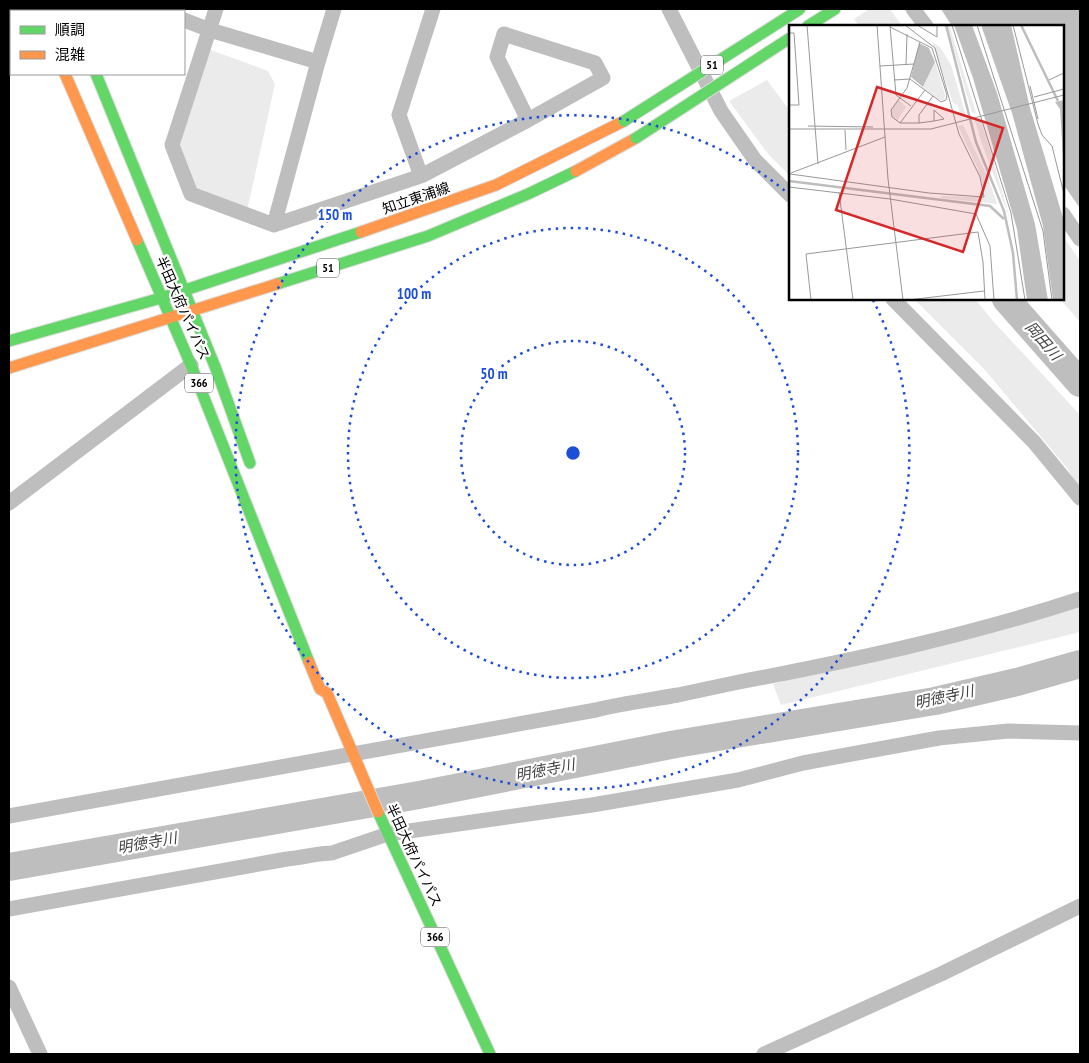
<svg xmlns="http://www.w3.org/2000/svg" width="1089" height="1063" font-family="'PT Sans Narrow','Noto Sans JP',sans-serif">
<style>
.green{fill:#ebebeb}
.water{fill:#bebebe}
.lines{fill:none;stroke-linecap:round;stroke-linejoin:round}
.river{stroke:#bebebe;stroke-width:28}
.fast-casing{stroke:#dbdbdb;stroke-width:13}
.slow-casing{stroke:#dbdbdb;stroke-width:13}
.lane{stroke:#bebebe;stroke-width:8}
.street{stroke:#bebebe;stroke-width:15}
.fast{stroke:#63d668;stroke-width:11}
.slow{stroke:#ff974d;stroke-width:11}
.fast-bridge-casing{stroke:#dbdbdb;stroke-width:13;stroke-linecap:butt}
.fast-bridge{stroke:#63d668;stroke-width:11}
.ring{fill:none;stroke:#1d4ed8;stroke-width:2.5;stroke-dasharray:2.5 5}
.labels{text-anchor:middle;stroke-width:4.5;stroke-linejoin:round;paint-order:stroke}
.shield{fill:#fff;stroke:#4c4c4c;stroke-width:1}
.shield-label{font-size:12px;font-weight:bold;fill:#000}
.street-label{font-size:14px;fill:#000;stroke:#fff}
.water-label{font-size:15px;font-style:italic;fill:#434343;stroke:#fff}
.inset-river{fill:none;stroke:#bebebe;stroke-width:2.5}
.inset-road{fill:none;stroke:#999;stroke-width:1}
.view{fill:#d62828;fill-opacity:0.15;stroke:#d62828;stroke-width:2.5}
.inset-edge{fill:none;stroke:#000;stroke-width:2.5}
.centre{fill:#1d4ed8;stroke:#fff;stroke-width:2.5}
.ring-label{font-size:15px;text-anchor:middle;font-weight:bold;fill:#1d4ed8;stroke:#fff;stroke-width:4.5;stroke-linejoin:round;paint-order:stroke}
</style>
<rect width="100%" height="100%" fill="#fff"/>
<!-- green -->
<path class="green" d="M869,9h21l12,17h-43l-5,-7z
M197,45l71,26 7,13 -28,127 -56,-17 -19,-49z
M767,80l23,31v65l-22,-22 -39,-53z
M1063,236l17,25v61l-20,-23h3z
M914,299h61l18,22 87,94v76l-13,-23 -82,-98z
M1080,599v33l-299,73 -8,-21 268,-72z"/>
<!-- water -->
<path class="water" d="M941,9h139v199l-17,-24v-158h-111z"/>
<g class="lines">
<!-- river -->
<path class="river" d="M1006,299l74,84
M9,867l410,-72 257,-51 259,-43 82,-19 63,-18"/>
<!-- fast casing -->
<g class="fast-casing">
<path id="fast" d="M37,9l1,2
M69,9l1,2
M808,26l27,-17
M96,74l120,295 34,94
M137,240l54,125 118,297
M277,284l151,-48 100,-42 48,-23
M9,341l152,-43 200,-66
M378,812l112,242"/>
</g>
<!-- slow casing -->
<g class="slow-casing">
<path id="slow" d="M65,74l72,166
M576,171l60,-33
M361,232l135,-47 128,-64
M9,368l268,-84
M309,662l11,27 7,4 51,119"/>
</g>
<!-- lane -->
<path class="lane" d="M9,17l2,-1"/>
<!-- street -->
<path class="street" d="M165,9l1,2
M216,9l-44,136 19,49 83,31 147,-49 107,-56 75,-42 -8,-15 -91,-29 -7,23 31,63
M669,9l52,102 34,49 35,35
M913,9l13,17
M184,20l26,10 108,32
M421,176l-22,-61 34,-106
M1063,214l17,25
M274,225l44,-163 16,-53
M893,299l141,143 46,56
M9,503l182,-138
M9,816l587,-106c27,-7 54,-10 82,-15 19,-4 37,-8 56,-12 116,-22 233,-47 346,-84
M9,909l278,-50c16,-1 30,-6 45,-6l56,-19 204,-29 146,-25 65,-17 136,-25 69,-7 72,2
M9,987l31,67
M764,1054l177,-80 139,-68"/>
<!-- fast -->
<use href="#fast" class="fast"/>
<!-- slow -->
<use href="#slow" class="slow"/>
<!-- fast-bridge casing -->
<g class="fast-bridge-casing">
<path id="fast-bridge" d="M624,121l176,-112
M636,138l154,-100"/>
</g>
<!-- fast-bridge -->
<use href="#fast-bridge" class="fast-bridge"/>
</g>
<!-- distance rings -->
<g class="ring">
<circle cx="573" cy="453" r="112"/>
<circle cx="573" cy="453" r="225"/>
<path d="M873 300A337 337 0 1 1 790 195"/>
</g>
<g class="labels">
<!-- shield labels -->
<g class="shield">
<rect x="701" y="55.5" width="22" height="19" rx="4"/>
<rect x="317" y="258.5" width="22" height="19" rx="4"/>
<rect x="185" y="373.5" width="28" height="19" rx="4"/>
<rect x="421" y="927.5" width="28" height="19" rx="4"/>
</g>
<g class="shield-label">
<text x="712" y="69">51</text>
<text x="328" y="272">51</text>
<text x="199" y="387">366</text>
<text x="435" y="941">366</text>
</g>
<!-- street labels -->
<g class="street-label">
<text transform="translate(416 198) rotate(-19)" y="5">知立東浦線</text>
<text transform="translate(183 308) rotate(66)" y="5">半田大府パイパス</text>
<text transform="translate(414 855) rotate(65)" y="5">半田大府パイパス</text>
</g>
<!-- water labels -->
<g class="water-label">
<text transform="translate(1043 341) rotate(49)" y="5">岡田川</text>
<text transform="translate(944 697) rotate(-12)" y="5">明徳寺川</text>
<text transform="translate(545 770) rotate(-11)" y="5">明徳寺川</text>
<text transform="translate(147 843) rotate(-10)" y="5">明徳寺川</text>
</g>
</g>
<!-- overview -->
<g transform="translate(789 25)">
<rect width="275" height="275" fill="#fff"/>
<path d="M158,0h2l27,88h-4zM143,17l8,5 11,18 15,51h-6l-2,-11 -5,-2zM146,37l10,33 -1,5h-5l-16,-12zM109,74l8,8 -9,14 -5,-4 -1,-7zM191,95l6,16 25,86 -29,-78 -7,-23zM174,100l26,55 8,24 -56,-6v-2l34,1 10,-3 -8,-27 -19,-41z" fill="#ebebeb"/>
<path d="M165,0h18l25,68 38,131 13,76h-21l-10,-71 -44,-151zM192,0h30l19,83 34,113v79h-11l-10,-74 -31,-113zM130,18l10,5 6,14 -12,25 -12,-10zM275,75v72l-4,-63 -5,-7z" fill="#bebebe"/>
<path class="inset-river" d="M157,0l30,117 28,69 9,42 4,47M232,0l37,76M0,156l201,25 14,13"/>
<path class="inset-road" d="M18,0l11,139M88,0l11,154 15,121M128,0l20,12v-12M163,0l59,188 14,87M188,0l66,206 9,69M224,0l25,99 4,11 10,11 12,48M101,1l6,69 15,11M101,2l42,21 15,47 -1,5 -5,2 -31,-23 -16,1M0,8h5l5,72h-10M131,17l-13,46 -16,22 1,7 8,6h19l15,-2 10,-2 -10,-9v11M117,39l1,-30M91,41l34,-2M260,55l15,-7M241,61l8,33M245,72l30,-8M111,98l25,-33M130,98v-8l14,-19M19,101l65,1M0,104h142l133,-34M56,105l1,20M2,148l94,-36M1,149l139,19 55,4 -4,-20 -21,-43 -24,-86 -30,-23M0,162l101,12 86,15 14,32 4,54M50,167l14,108M22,275l-5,-46 172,-22 5,30 2,38M119,275l76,-9"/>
<path class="view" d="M88,62l126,41 -40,124 -127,-42z"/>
<rect width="275" height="275" class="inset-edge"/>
</g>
<circle cx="573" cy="453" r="8" class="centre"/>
<g class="ring-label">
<text x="335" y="220">150 m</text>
<text x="414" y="299">100 m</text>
<text x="494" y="379">50 m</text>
</g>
<!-- border -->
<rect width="1089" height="1063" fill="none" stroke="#000000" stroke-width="20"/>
<!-- legend -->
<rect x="10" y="10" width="175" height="65" fill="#ffffff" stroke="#999999"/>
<rect x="20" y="26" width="25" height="8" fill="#63d668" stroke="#999999"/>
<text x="55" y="35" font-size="15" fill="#000000">順調</text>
<rect x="20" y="51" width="25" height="8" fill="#ff974d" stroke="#999999"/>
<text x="55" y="60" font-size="15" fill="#000000">混雑</text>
</svg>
